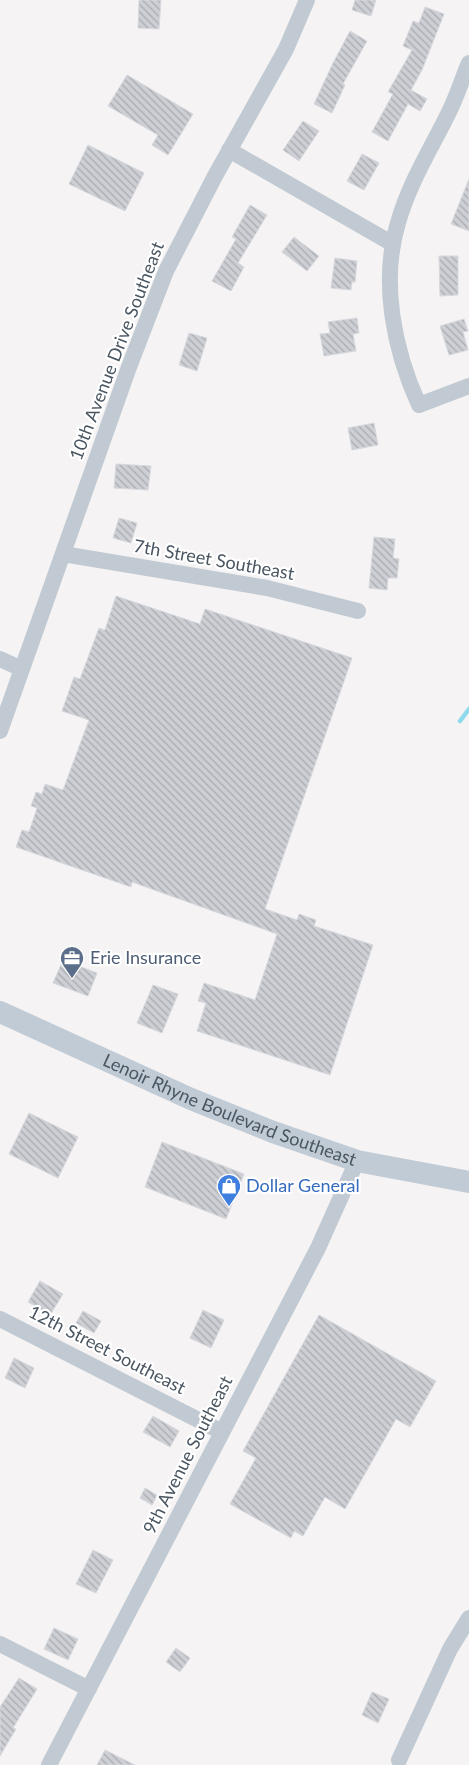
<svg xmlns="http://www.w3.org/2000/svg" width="469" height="1765" font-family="Lato,sans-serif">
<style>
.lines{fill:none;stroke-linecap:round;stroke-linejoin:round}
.stream{stroke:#90daee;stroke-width:4.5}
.building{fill:url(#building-back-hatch);stroke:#d7d9de}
.minor{stroke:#c1cad2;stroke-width:16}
.secondary{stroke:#c1cbd6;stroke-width:22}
.labels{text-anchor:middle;stroke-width:4.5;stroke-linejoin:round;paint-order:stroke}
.street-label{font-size:18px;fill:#4a5661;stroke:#fff}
.service-label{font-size:18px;fill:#4e5e75;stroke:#fff;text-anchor:start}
.shop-label{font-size:18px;fill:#366cbe;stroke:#fff;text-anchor:start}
</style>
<defs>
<pattern id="building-back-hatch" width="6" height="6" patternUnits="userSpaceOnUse" patternTransform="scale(1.25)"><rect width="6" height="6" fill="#cdcfd5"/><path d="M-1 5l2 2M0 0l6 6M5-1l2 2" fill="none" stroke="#a8abb0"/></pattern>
</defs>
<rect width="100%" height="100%" fill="#f5f3f3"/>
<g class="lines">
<!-- stream -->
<path class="stream" d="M460,721l9,-12"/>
</g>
<!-- building -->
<path class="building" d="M139,0h22l-2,29 -21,-1z
M355,0h21l-5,16 -19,-6z
M425,7l19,7 -22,56 -11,20 16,9 -7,12 -12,-7 -20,37 -16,-9 21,-38 -5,-2 24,-42 -9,-4 10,-25 6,2z
M350,31l17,10 -24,43 2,1 -13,28 -18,-9 19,-41z
M127,75l66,39 -25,41 -16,-10 6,-10 -50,-29z
M303,121l16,10 -20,30 -16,-11z
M88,145l56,28 -19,38 -56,-27z
M362,154l17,9 -15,27 -17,-9z
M469,179v52l-18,-7z
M250,205l17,10 -29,48 6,4 -13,24 -19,-10 24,-42 -4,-2z
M294,237l25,19 -12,15 -25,-19z
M439,256h19v39l-18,1z
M335,258l22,3 -2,21h-3l-1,8 -20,-2z
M357,318l2,15 -6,1 3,17 -32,5 -4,-22 10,-1 -2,-11z
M464,319l4,12 -5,1 5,18 -19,5 -9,-29z
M189,333l18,5 -10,33 -18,-6z
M374,423l4,22 -26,5 -4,-22z
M116,464l35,2 -3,24 -34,-2z
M119,518l18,5 -6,20 -18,-5z
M374,537l21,2 -2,19 6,1 -2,19h-9l-1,12 -18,-2z
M116,596l84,28 5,-15 147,49 -87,251 32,11 2,-6 17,6 -2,6 59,19 -43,130 -133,-44 9,-28 -8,-2 6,-18 51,17 22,-66 -145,-52 -1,5 -115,-40 6,-17 7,2 8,-24 -6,-2 5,-14 6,2 3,-10 18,6 26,-70 -27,-9 12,-34 6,2 19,-51 6,2z
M63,960l34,13 -9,23 -35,-13z
M153,985l25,9 -16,39 -25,-10z
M29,1113l49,24 -20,41 -49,-24z
M162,1142l82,32 -18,45 -81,-32z
M40,1281l23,13 -13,21 -22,-13z
M203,1310l21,10 -13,28 -21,-10z
M83,1311l18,10 -7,12 -18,-10z
M319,1315l117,66 -26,46 -14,-8 -51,90 -20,-12 -22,39 -9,-5 -3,7 -61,-34 26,-46 -13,-7z
M14,1358l20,10 -9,20 -20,-10z
M153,1416l26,15 -9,16 -27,-15z
M145,1488l12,7 -5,10 -12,-7z
M93,1550l20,10 -17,33 -20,-9z
M54,1628l24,11 -10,21 -24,-11z
M176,1648l14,10 -10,14 -14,-10z
M19,1678l18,11 -24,39 3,1 -16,27v-49z
M372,1692l17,7 -11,24 -16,-8z
M105,1750l30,15h-38z"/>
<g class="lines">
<!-- minor -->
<path class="minor" d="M469,63c-7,16 -12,33 -20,49 -18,37 -40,71 -51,111 -18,59 -4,127 21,182l50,-19
M229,150l164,94
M63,554l204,34 91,23
M0,659l22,10
M0,731l129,-364 37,-96 49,-95 71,-127 21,-49
M0,1319l222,113
M0,1644l89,45
M399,1760l51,-111 19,-31
M49,1765l269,-517 39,-87"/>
<!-- secondary -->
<path class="secondary" id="s1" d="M0,1012l191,87 82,33 84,29 112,21"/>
</g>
<!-- icons -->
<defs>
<g id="office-pin" transform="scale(1.25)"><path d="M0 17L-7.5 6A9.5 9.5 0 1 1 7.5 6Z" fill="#5c6f8a" stroke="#fff"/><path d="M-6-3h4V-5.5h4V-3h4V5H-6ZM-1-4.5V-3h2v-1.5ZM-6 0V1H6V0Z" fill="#fff"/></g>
<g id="shop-pin" transform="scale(1.25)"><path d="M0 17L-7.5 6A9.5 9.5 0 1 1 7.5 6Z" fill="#3f7fe0" stroke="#fff"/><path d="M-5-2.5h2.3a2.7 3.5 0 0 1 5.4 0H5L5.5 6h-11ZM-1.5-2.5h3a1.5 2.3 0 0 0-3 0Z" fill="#fff"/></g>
</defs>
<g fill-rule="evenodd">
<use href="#office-pin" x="72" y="958"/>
<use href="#shop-pin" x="229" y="1186"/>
</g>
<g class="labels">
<!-- street labels -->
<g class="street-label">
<text transform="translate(117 351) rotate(-69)" y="6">10th Avenue Drive Southeast</text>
<text transform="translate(214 560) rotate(10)" y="6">7th Street Southeast</text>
<text dy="6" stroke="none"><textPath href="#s1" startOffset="250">Lenoir Rhyne Boulevard Southeast</textPath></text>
<text transform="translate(107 1350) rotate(27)" y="6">12th Street Southeast</text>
<text transform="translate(188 1455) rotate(-63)" y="6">9th Avenue Southeast</text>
</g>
<!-- service labels -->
<g class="service-label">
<text x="90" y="964">Erie Insurance</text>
</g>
<!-- shop labels -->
<g class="shop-label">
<text x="246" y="1192">Dollar General</text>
</g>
</g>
</svg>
